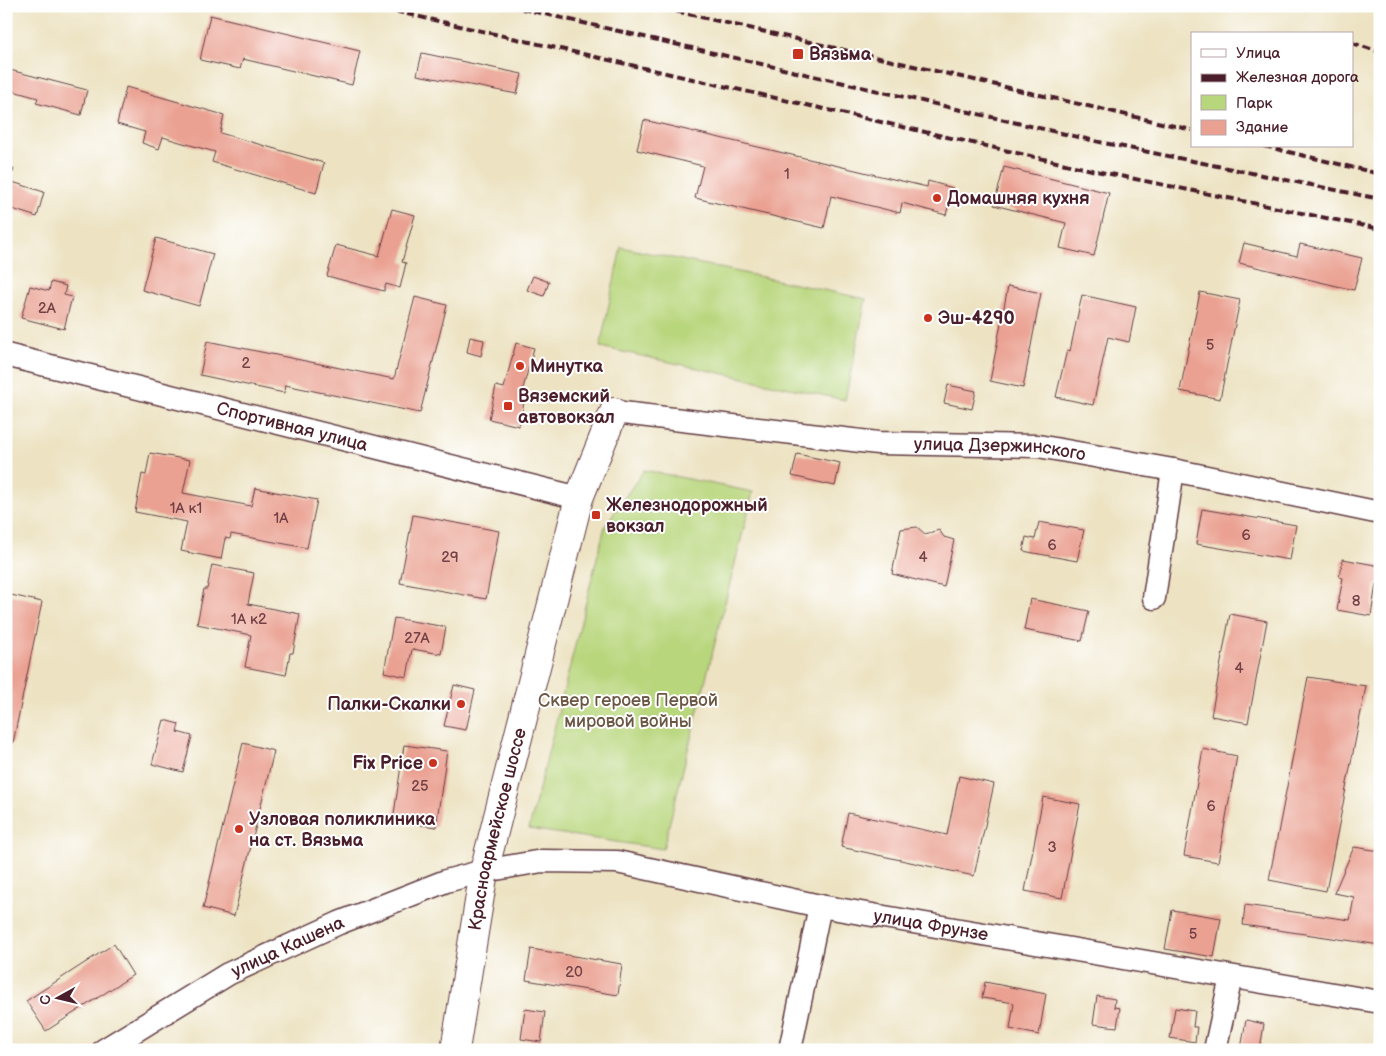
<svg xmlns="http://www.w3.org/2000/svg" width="1386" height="1056" font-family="'Balsamiq Sans',sans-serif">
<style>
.green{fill:#b8d67c;stroke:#817a54}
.building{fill:#eaa192}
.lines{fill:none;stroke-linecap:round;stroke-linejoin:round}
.street-casing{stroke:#623c42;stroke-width:25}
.secondary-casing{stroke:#623c42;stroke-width:30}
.street{stroke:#fff;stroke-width:22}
.secondary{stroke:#fff;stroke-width:28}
.rail{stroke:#4a1f2b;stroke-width:4;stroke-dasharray:8 4;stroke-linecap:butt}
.poi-dot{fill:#c8321e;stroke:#fff;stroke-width:2}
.labels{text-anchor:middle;stroke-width:4;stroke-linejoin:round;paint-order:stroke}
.number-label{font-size:15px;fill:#724045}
.poi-label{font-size:18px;font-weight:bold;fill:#4a1f2b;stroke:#fff;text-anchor:start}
.street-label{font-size:18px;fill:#4a1f2b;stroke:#fff}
.park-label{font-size:18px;fill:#6b5643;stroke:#fff}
</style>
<rect width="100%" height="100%" fill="#fff"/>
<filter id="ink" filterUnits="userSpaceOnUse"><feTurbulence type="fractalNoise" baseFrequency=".02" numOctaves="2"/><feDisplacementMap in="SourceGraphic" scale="10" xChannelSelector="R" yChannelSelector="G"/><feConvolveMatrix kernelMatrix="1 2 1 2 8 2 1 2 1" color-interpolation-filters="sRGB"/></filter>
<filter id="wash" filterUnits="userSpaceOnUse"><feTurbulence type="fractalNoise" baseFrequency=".0096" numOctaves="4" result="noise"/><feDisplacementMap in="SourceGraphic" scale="20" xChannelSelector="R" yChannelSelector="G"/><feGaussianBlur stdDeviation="1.12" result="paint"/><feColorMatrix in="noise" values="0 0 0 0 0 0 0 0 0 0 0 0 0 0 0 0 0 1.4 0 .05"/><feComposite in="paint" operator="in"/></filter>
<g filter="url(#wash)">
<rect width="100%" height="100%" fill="#ede3c3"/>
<!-- green -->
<path class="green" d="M621,247l245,52 -21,101 -245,-53z
M644,470l109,22 -90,357 -134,-20 76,-303z"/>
<g id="blocks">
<!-- building -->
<path class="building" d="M210,15l150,36 -8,34 -109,-26 -3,10 -40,-9z
M422,53l100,21 -5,20 -100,-19z
M6,69l81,21 -6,25 -45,-12 2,-5 -32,-9z
M126,87l98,28 -4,18 104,30 -8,30 -104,-31 3,-10 -32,-9 -20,-6 -4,12 -17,-6 3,-11 -28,-8z
M644,120l283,67 1,-6 25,7 -7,27 -44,-12 -2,10 -69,-17 -7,32 -129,-30 8,-32 -66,-16z
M1004,167l105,26 -15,63 -34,-8 6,-25 -72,-18z
M6,180l38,12 -7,25 -31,-10z
M392,209l23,6 -13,47 4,1 -6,25 -14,-4 -2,7 -57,-15 9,-31 43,11z
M156,238l57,16 -14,52 -57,-16z
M1244,243l53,13 3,-12 62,14 -8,32 -115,-27z
M533,276l16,6 -5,14 -17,-6z
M51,282l15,4 -2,9 8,2 -8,32 -43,-11 9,-32 19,5z
M1008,286l33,7 -18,95 -33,-7z
M1200,292l40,8 -20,99 -40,-8z
M1082,295l54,12 -7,35 -21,-5 -15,68 -37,-8 11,-47 3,1z
M415,297l32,8 -27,108 -135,-28 -1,8 -84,-18 7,-34 187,38z
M470,337l14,3 -3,16 -14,-4z
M516,343l18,5 -12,44 4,1 -7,33 -30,-7 7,-33 8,2z
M948,385l28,6 -4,18 -28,-6z
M150,453l40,7 -7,33 68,13 4,-18 62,12 -10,48 -76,-14 -1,5 -5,-1 -4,21 -40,-8 6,-29 -52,-10 7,-38 4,1z
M797,454l43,9 -5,23 -43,-10z
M1202,509l94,16 -6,35 -94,-16z
M413,515l86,16 -13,68 -86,-16z
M1039,522l45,8 -7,31 -54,-10 3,-14 9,2z
M917,527l8,7 14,-4 5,7 10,3 -10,47 -52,-13 9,-45z
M1343,559l37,7v19l-4,-1 -5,32 -34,-6 6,-32 -4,-1z
M212,565l42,8 -6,31 52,10 -7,39h-3l-4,22 -41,-8 6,-32 -54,-11 7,-35h3z
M11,595l31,7 -29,141h-7v-125z
M1030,599l59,12 -7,30 -58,-11z
M1230,614l37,7 -19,102 -37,-7z
M394,618l52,9 -5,27 -29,-5 -5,28 -23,-5z
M1308,677l58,9 -40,205 -57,-11z
M454,685l21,5 -9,40 -22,-4z
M164,720l15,4 -2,8 15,4 -9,36 -31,-8z
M243,743l31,8 -40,165 -31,-8z
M404,745l43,6 -11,76 -43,-6z
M1203,749l34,7 -19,106 -34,-6z
M959,776l35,8 -20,92 -133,-29 7,-34 99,22z
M1043,797l37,7 -18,94 -37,-7z
M1354,847l26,4v94l-137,-20 2,-20 105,15 4,-23 -20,-4z
M1172,910l49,8 -7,39 -49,-8z
M114,944l19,31 -87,56 -20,-30z
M531,949l91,15 -4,31 -92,-15z
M985,982l61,12 -7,41 -29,-6 4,-26 -32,-5z
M1097,996l18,3 -1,8 6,1 -3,19 -24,-3z
M1175,1008l20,3 -2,16h4l-2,15 -25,-4z
M525,1009l20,3 -4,30 -20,-3z
M1246,1020l18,4 -4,26 -19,-1z"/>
</g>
</g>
<g filter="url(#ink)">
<use href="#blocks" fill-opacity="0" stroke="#623c42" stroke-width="1"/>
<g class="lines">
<!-- street casing -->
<g class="street-casing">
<g id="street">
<path id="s1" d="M6,355l573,143"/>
<path id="s2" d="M614,412l264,31 160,3 135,24 207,43"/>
<path d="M1154,598l19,-128"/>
<path id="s3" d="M104,1050l124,-76 111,-51 107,-42 38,-10 58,-10 75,1 203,44 560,96"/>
<path d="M790,1050l30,-144"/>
<path d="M1215,1050l16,-73"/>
</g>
</g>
<!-- secondary casing -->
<g class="secondary-casing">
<g id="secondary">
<path id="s4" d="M455,1050l29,-179 95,-373 35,-86"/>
</g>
</g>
<!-- street -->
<use href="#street" class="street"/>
<!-- secondary -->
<use href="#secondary" class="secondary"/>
<!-- rail -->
<path class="rail" d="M372,6l724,165 284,58
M510,6l594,137 276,56
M653,6l539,124
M1352,43l28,9
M1264,146l116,28
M6,169l8,2"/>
</g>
</g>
<!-- markers -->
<g class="poi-dot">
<rect x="792" y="48" width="12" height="12" rx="2.5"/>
<circle cx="937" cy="198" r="5"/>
<circle cx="928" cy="318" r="5"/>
<circle cx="520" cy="366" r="5"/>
<rect x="503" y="401" width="10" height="10" rx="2.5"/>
<rect x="591" y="510" width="10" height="10" rx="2.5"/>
<circle cx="461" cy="704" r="5"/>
<circle cx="433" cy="763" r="5"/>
<circle cx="239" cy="829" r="5"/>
</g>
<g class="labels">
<!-- number labels -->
<g class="number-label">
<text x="787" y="179">1</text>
<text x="47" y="313">2А</text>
<text x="1210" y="350">5</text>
<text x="246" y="368">2</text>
<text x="186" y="513">1А к1</text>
<text x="281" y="523">1А</text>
<text x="1246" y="540">6</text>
<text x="1052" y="550">6</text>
<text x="450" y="562">29</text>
<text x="923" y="562">4</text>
<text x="1356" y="606">8</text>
<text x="249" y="624">1А к2</text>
<text x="417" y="643">27А</text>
<text x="1239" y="673">4</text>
<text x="420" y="791">25</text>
<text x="1211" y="811">6</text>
<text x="1052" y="852">3</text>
<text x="1193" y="939">5</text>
<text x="574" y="977">20</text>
</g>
<!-- poi labels -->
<g class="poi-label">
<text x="809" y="60">Вязьма</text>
<text x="947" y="204">Домашняя кухня</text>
<text x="938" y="324">Эш-4290</text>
<text x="530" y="372">Минутка</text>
<text x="518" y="402">Вяземский<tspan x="518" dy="21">автовокзал</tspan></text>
<text x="606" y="511">Железнодорожный<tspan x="606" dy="21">вокзал</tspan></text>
<text x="451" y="710" text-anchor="end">Палки-Скалки</text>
<text x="423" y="769" text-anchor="end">Fix Price</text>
<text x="249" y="825">Узловая поликлиника<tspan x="249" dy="21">на ст. Вязьма</tspan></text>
</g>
<!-- street labels -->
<g class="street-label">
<text dy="6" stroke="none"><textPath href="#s1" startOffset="295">Спортивная улица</textPath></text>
<text dy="6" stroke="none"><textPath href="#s2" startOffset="388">улица Дзержинского</textPath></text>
<text dy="6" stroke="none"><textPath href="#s4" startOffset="225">Красноармейское шоссе</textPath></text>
<text dy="6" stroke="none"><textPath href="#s3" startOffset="876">улица Фрунзе</textPath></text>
<text dy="6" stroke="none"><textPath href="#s3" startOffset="211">улица Кашена</textPath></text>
</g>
<!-- park labels -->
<g class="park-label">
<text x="628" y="706">Сквер героев Первой<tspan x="628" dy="21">мировой войны</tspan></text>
</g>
</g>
<!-- margin -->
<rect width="1386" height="1056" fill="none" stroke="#fff" stroke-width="25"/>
<!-- legend -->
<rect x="1191" y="32" width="162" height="115" fill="#ffffff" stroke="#b7a5aa"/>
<rect x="1201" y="49" width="25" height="8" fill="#ffffff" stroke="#b7a5aa"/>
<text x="1236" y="58" font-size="15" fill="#4a1f2b">Улица</text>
<rect x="1201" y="74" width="25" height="8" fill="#4a1f2b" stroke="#b7a5aa"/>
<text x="1236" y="82" font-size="15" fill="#4a1f2b">Железная дорога</text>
<rect x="1201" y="95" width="25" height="15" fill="#b8d67c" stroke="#b7a5aa"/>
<text x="1236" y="108" font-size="15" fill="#4a1f2b">Парк</text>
<rect x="1201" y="120" width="25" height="15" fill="#eaa192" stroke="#b7a5aa"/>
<text x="1236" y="132" font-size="15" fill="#4a1f2b">Здание</text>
<!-- north arrow -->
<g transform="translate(58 998) rotate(262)" stroke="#ffffff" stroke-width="4" paint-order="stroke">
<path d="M0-4L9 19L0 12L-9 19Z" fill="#4a1f2b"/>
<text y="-8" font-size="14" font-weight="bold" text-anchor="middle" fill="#4a1f2b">С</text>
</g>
</svg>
